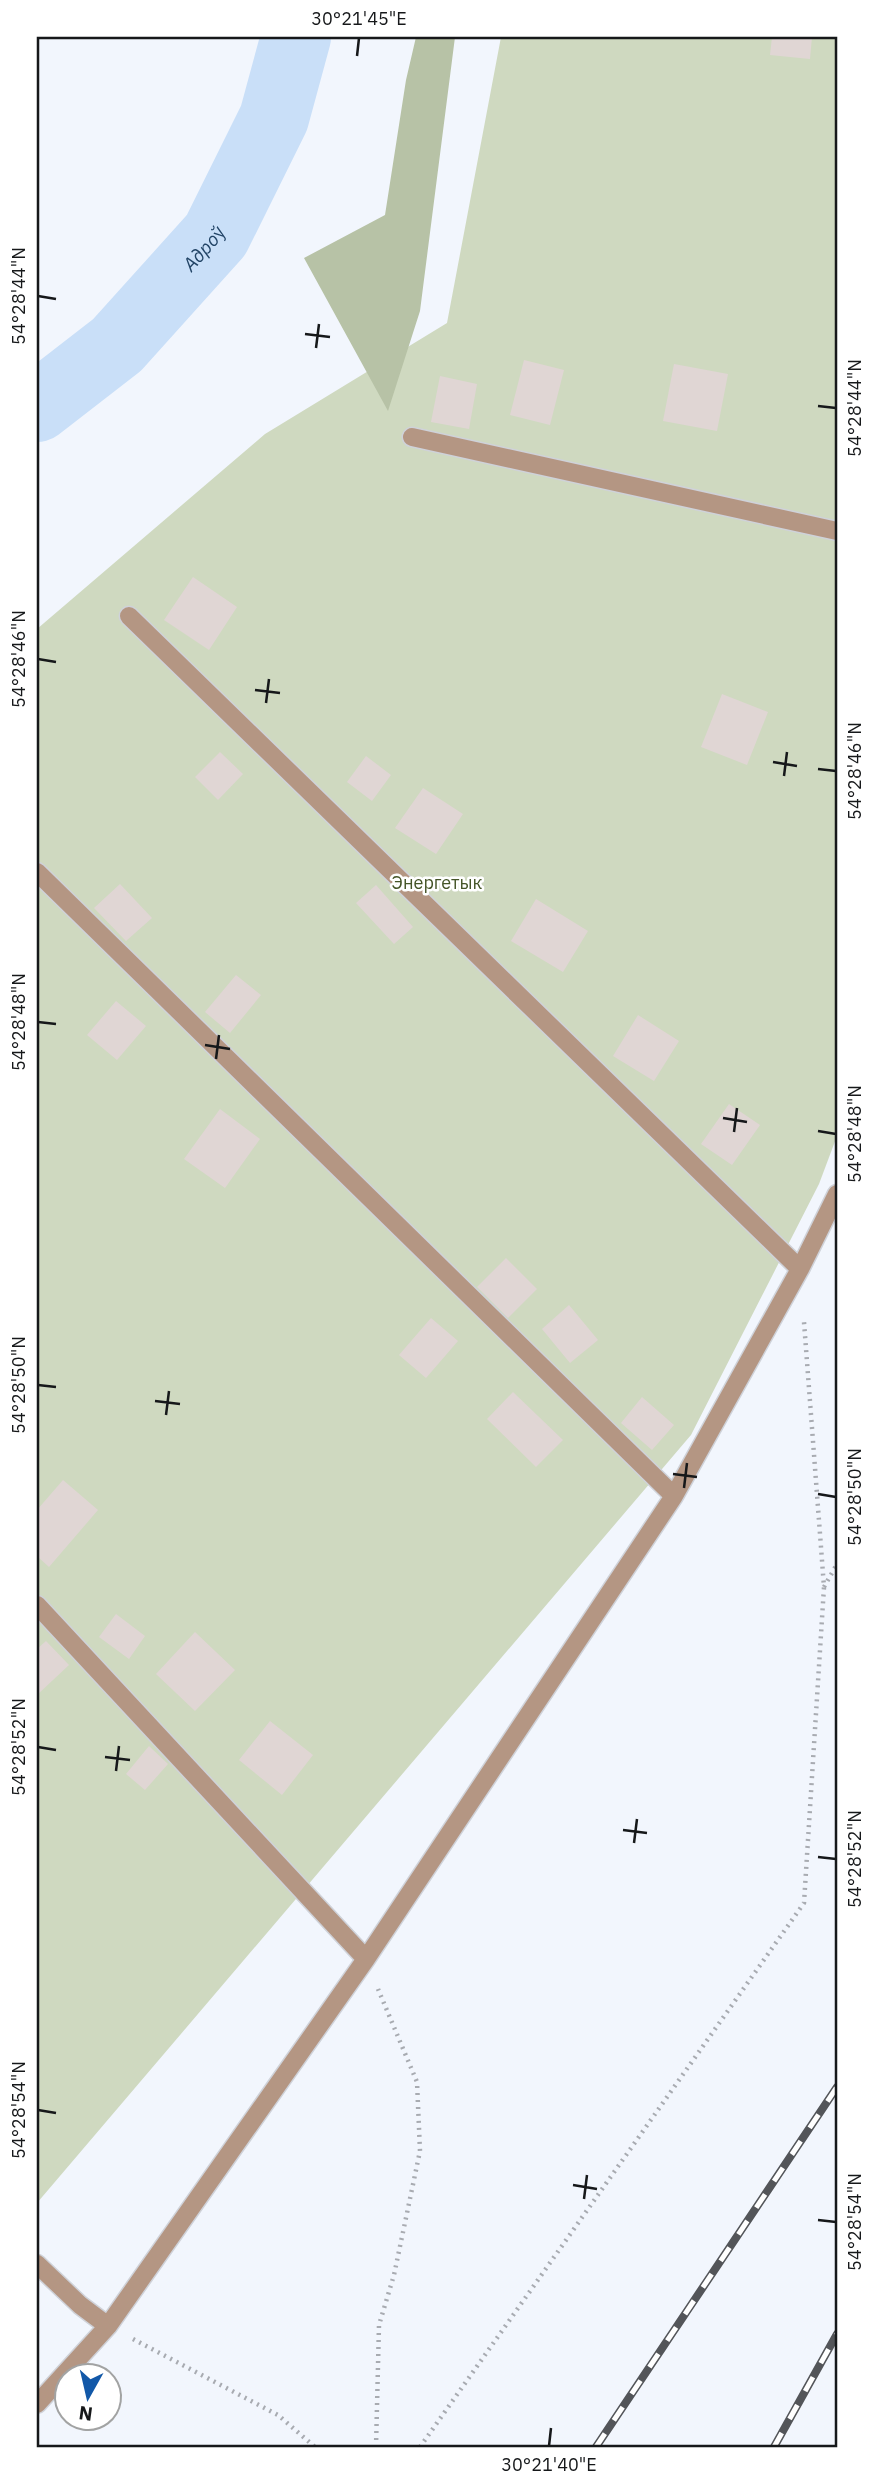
<svg xmlns="http://www.w3.org/2000/svg" width="874" height="2484" font-family="'IBM Plex Sans',sans-serif">
<style>
.green{fill:#cfd9c0}
.forest{fill:#b7c2a6}
.lines{fill:none;stroke-linecap:round;stroke-linejoin:round}
.river{stroke:#c9dff8;stroke-width:70}
.building{fill:#e0d6d4}
.minor-casing{stroke:#cfd2d9;stroke-width:21}
.path{stroke:#a8abb1;stroke-width:4.5;stroke-dasharray:2 5;stroke-linecap:butt}
.minor{stroke:#b49683;stroke-width:18}
.rail-casing{stroke:#535559;stroke-width:8}
.rail{stroke:#fff;stroke-width:5;stroke-dasharray:16;stroke-linecap:butt}
.ticks{fill:none;stroke:#16181a;stroke-width:2.5}
.labels{text-anchor:middle;stroke-width:5;stroke-linejoin:round;paint-order:stroke}
.park-label{font-size:18px;fill:#445427;stroke:#fff}
.water-label{font-size:19px;font-style:italic;fill:#246;stroke:#fff}
.neatline{fill:none;stroke:#16181a;stroke-width:2.5}
.ticks-label{font-size:18px;text-anchor:middle;fill:#16181a}
</style>
<rect width="100%" height="100%" fill="#f2f6fd"/>
<!-- green -->
<path class="green" d="M501,37h336v1099l-18,48 -128,251 -654,768v-1574l228,-195 182,-111z"/>
<!-- forest -->
<path class="forest" d="M416,37h39l-35,274 -32,100 -84,-153 81,-43 21,-135z"/>
<g class="lines">
<!-- river -->
<path class="river" id="s1" d="M37,407l80,-62 99,-110 58,-117 22,-81"/>
</g>
<!-- building -->
<path class="building" d="M772,37h40l-2,22 -40,-4z
M524,360l40,10 -14,55 -40,-10z
M674,364l54,10 -11,57 -54,-10z
M440,376l37,8 -8,45 -38,-7z
M193,577l44,30 -28,43 -45,-30z
M722,694l46,18 -21,53 -46,-18z
M220,752l23,22 -25,26 -23,-23z
M366,756l25,19 -19,26 -25,-19z
M423,788l40,26 -27,40 -41,-26z
M120,884l32,34 -26,23 -32,-33z
M376,885l37,42 -19,17 -38,-41z
M536,899l52,32 -25,41 -52,-31z
M236,975l25,20 -31,38 -25,-21z
M116,1001l30,25 -29,34 -30,-25z
M638,1015l41,26 -25,40 -41,-25z
M729,1104l31,21 -28,40 -31,-21z
M220,1109l40,30 -35,49 -41,-29z
M506,1258l31,31 -29,29 -31,-31z
M569,1305l29,35 -28,23 -28,-34z
M431,1318l27,23 -32,37 -27,-23z
M513,1392l50,48 -27,27 -49,-48z
M642,1397l32,28 -22,25 -31,-27z
M63,1480l35,30 -49,57 -12,-11v-46z
M116,1614l29,22 -16,23 -30,-22z
M195,1632l40,38 -40,41 -39,-37z
M46,1641l23,24 -32,30v-46z
M270,1721l43,34 -31,40 -43,-35z
M149,1746l19,18 -23,26 -19,-16z"/>
<g class="lines">
<!-- minor casing -->
<g class="minor-casing">
<path id="minor" d="M412,437l425,94
M129,616l671,653
M37,872l637,624
M37,1605l329,354
M37,2264l43,41 28,21
M37,2404l71,-78 258,-367 308,-463 126,-227 37,-75"/>
</g>
<!-- path -->
<path class="path" d="M824,1587l13,-23
M133,2339l145,76 37,32
M376,2447l3,-122 15,-50 26,-124 -3,-69 -39,-93
M420,2447l384,-544 20,-316 -20,-265"/>
<!-- minor -->
<use href="#minor" class="minor"/>
<!-- rail casing -->
<g class="rail-casing">
<path id="rail" d="M596,2447l241,-360
M774,2447l63,-113"/>
</g>
<!-- rail -->
<use href="#rail" class="rail"/>
</g>
<!-- ticks -->
<path class="ticks" d="M357,56l2,-18M38,296l18,3M305,334l25,3M316,348l3,-24M818,406l18,2M38,659l18,3M255,690l25,3M266,703l3,-24M773,762l24,4M818,769l18,2M784,776l3,-24M38,1022l18,2M205,1045l25,4M216,1059l3,-24M723,1118l24,4M818,1131l18,3M734,1132l3,-24M38,1385l18,2M155,1401l25,3M166,1415l3,-24M673,1474l24,3M684,1488l3,-25M818,1494l18,3M38,1747l18,3M105,1757l25,3M116,1771l3,-25M623,1830l24,3M634,1843l3,-24M818,1857l18,2M38,2110l18,3M573,2185l24,4M584,2199l3,-24M818,2220l18,2M549,2446l2,-18"/>
<g class="labels">
<!-- park labels -->
<g class="park-label">
<text x="437" y="889">Энергетык</text>
</g>
<!-- water labels -->
<g class="water-label">
<text dy="7" stroke="none"><textPath href="#s1" startOffset="231">Адроў</textPath></text>
</g>
</g>
<!-- border -->
<rect width="874" height="2484" fill="none" stroke="#ffffff" stroke-width="77"/>
<!-- north arrow -->
<g transform="translate(88 2397) rotate(188)"><circle r="33" fill="#ffffff" stroke="#a2a3a3" stroke-width="2"/>
<path d="M0-5L12 26L0 18L-12 26Z" fill="#1258a8"/>
<text y="-10" font-size="19" font-weight="bold" text-anchor="middle" fill="#16181a">N</text>
</g>
<rect x="38" y="38" width="798" height="2408" class="neatline"/>
<g class="ticks-label">
<text x="359" y="25">30°21'45"E</text>
<text transform="translate(19 296) rotate(-90)" y="6">54°28'44"N</text>
<text transform="translate(855 408) rotate(-90)" y="6">54°28'44"N</text>
<text transform="translate(19 659) rotate(-90)" y="6">54°28'46"N</text>
<text transform="translate(855 771) rotate(-90)" y="6">54°28'46"N</text>
<text transform="translate(19 1022) rotate(-90)" y="6">54°28'48"N</text>
<text transform="translate(855 1134) rotate(-90)" y="6">54°28'48"N</text>
<text transform="translate(19 1385) rotate(-90)" y="6">54°28'50"N</text>
<text transform="translate(855 1497) rotate(-90)" y="6">54°28'50"N</text>
<text transform="translate(19 1747) rotate(-90)" y="6">54°28'52"N</text>
<text transform="translate(855 1859) rotate(-90)" y="6">54°28'52"N</text>
<text transform="translate(19 2110) rotate(-90)" y="6">54°28'54"N</text>
<text transform="translate(855 2222) rotate(-90)" y="6">54°28'54"N</text>
<text x="549" y="2471">30°21'40"E</text>
</g>
</svg>
